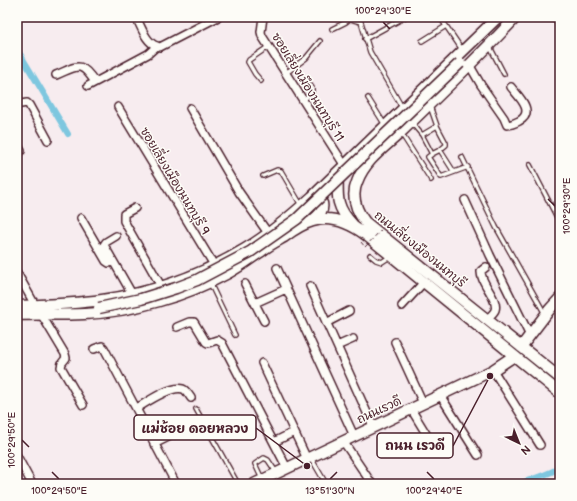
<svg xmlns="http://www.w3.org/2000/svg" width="577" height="501" font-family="'Balsamiq Sans','Playpen Sans Thai',sans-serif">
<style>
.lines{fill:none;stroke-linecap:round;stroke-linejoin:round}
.canal{stroke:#7ec7df;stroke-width:6}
.lane-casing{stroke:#4a1f2b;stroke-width:6}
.street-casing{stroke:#4a1f2b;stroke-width:10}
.secondary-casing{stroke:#4a1f2b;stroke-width:13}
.path{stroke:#4a1f2b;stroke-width:1;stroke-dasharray:4 3;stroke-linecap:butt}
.lane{stroke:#fdfcf7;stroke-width:3.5}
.street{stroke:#fdfcf7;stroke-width:7}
.secondary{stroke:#fdfcf7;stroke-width:10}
.secondary-bridge-casing{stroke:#4a1f2b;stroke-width:13;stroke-linecap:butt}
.path-bridge{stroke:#4a1f2b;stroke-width:1;stroke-dasharray:4 3;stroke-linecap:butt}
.secondary-bridge{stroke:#fdfcf7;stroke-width:10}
.ticks{fill:none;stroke:#4a1f2b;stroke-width:1.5}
.labels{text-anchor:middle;stroke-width:3;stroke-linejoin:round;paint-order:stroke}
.street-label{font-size:12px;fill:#4a1f2b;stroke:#fdfcf7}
.leader{fill:none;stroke:#4a1f2b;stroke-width:1.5}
.callout-dot{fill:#4a1f2b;stroke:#fdfcf7;stroke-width:1.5}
.callout{fill:#fdfcf7;stroke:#4a1f2b;stroke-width:1.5}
.callout-label{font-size:13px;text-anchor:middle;font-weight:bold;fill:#4a1f2b}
.neatline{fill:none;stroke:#4a1f2b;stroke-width:1.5}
.ticks-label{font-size:10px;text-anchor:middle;fill:#4a1f2b}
</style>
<rect width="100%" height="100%" fill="#f7ecef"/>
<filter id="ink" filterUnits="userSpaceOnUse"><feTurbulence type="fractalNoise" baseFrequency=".025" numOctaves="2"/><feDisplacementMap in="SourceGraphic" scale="8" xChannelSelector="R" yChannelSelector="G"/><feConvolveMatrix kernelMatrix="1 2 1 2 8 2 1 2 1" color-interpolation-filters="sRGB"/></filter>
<g filter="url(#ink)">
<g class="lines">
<!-- canal -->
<path class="canal" d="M17,49l51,85
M520,484c13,-7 28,-8 40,-17"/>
<!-- lane casing -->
<g class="lane-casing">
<path id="lane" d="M344,17l17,5 9,30 33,57
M440,17l23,34
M552,17l8,7
M332,29l14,-7 5,-4
M365,39l40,-22
M422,41l24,-15
M490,47l14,27
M286,73l20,-15 14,-17
M261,81l-6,-7 -7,-12 1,-2 19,-13
M368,98l17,27
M303,100l9,-7v-5l-2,-3
M430,106l7,20 9,17v2l-6,5
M412,123l10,12 10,19 8,-4 14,22
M401,133l30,47
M422,135l15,-9
M432,154l-4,3 13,20 27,-10
M462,157l34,70 49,87
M530,165l30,58
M263,176l14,-6 4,1 20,34
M370,255l6,5 6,2 9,-6
M210,283l25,52
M196,409l42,75
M311,458l14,24
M262,479l-7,-15 9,-6 4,2 8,12"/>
</g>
<!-- street casing -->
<g class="street-casing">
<path id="street" d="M136,17c5,9 10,26 21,29
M263,17l-2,15 1,4 83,130
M470,66l11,19 23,33 3,7c4,0 8,-2 12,-4 17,-9 -1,-25 -8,-34
M56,75c22,-9 24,-15 39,7
M88,86l60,-32 9,-8 3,1 58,-30
M17,102l4,2 6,-1 2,2 19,35
M118,107l96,158
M190,108l49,84 29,41
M17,144l4,7
M465,200l25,55 40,81
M135,208l-11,6v7l37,65
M81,218l25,43 3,2 4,-1
M116,236l-10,6 -2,3 28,49
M486,267l-5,4c-1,12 18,28 14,39 -1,3 -6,7 -8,9
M277,268l77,168
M17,273l18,32
M245,284l19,37
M310,286l63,140
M255,303l31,-14
M402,306l22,-24
M41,314l24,40 1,4 -4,5 -1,4 22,38
M326,323l23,-12
M177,327l12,-5h5l12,20 2,1 9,-3 5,3 65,125
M395,342l28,61
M337,346l16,-7
M94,349l8,-3 2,2 72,136
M262,363l45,96
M493,370l47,75
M440,395l38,60
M137,408c10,-6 34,-23 46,-19 3,1 6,6 8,9
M411,409l25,41
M343,441l29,43
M274,442l20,-10
M154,444l36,-18
M17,456l15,28"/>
</g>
<!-- secondary casing -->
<g class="secondary-casing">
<path id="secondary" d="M516,17c-37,40 -76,77 -115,115 -16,15 -36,28 -44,50 -6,14 -1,28 8,40l195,156
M338,174c-1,24 -2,33 15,51
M308,203l10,-2 4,2c2,9 -4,12 -10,18
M17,306c28,-1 57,-2 85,-6 50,-7 100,-25 143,-51 24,-14 46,-33 67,-52l186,-180
M17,315c22,-1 44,0 67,-1 47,-2 102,-18 144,-41 13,-7 23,-15 35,-23 6,-5 14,-9 21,-13 8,-6 18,-13 29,-16 19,-6 38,3 53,14l194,158
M521,347l29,-38 10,-11
M254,484l239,-114 21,-14"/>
</g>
<!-- path -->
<path class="path" d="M361,242l4,5"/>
<!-- lane -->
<use href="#lane" class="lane"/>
<!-- street -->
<use href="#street" class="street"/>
<!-- secondary -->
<use href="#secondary" class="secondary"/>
<!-- secondary-bridge casing -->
<g class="secondary-bridge-casing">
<path id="secondary-bridge" d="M99,308l42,-9 35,-11 21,-8 53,-28 47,-33 163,-156"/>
</g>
<!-- path-bridge -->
<path class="path-bridge" d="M365,247l16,-17"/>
<!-- secondary-bridge -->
<use href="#secondary-bridge" class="secondary-bridge"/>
</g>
</g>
<!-- ticks -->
<path class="ticks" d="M383,22l7,7M548,199l7,7M22,440l7,7M52,472l7,7M427,472l7,7M330,479l7,-7"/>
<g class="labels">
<!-- street labels -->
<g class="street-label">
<text transform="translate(308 87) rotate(58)" y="4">ซอยเลี่ยงเมืองนนทบุรี 11</text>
<text transform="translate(175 181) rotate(59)" y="4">ซอยเลี่ยงเมืองนนทบุรี 9</text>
<text transform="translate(420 249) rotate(39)" y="4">ถนนเลี่ยงเมืองนนทบุรี</text>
<text transform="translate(379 410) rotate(-25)" y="4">ถนนเรวดี</text>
</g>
</g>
<!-- callouts -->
<path class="leader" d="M307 466L256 428M490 376L453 446"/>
<g class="callout-dot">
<circle cx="307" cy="466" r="4"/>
<circle cx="490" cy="376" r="4"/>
</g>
<g class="callout">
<rect x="134" y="415" width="122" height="25" rx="4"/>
<rect x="377" y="433" width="76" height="25" rx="4"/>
</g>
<g class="callout-label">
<text x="195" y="433">แม่ช้อย ดอยหลวง</text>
<text x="415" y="450">ถนน เรวดี</text>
</g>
<!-- margin -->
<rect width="577" height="501" fill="none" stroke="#fdfcf7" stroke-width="44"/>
<!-- north arrow -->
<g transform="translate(519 443) rotate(137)" stroke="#fdfcf7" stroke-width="3" paint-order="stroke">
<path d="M0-3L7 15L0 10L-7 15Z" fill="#4a1f2b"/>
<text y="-6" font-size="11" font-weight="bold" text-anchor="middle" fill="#4a1f2b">N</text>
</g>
<rect x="22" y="22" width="533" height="457" class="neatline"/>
<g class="ticks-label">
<text x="383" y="14">100°29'30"E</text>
<text transform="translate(566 206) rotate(-90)" y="4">100°29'30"E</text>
<text transform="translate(11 440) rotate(-90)" y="4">100°29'50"E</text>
<text x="59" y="494">100°29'50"E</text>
<text x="330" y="494">13°51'30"N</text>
<text x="434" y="494">100°29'40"E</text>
</g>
</svg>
